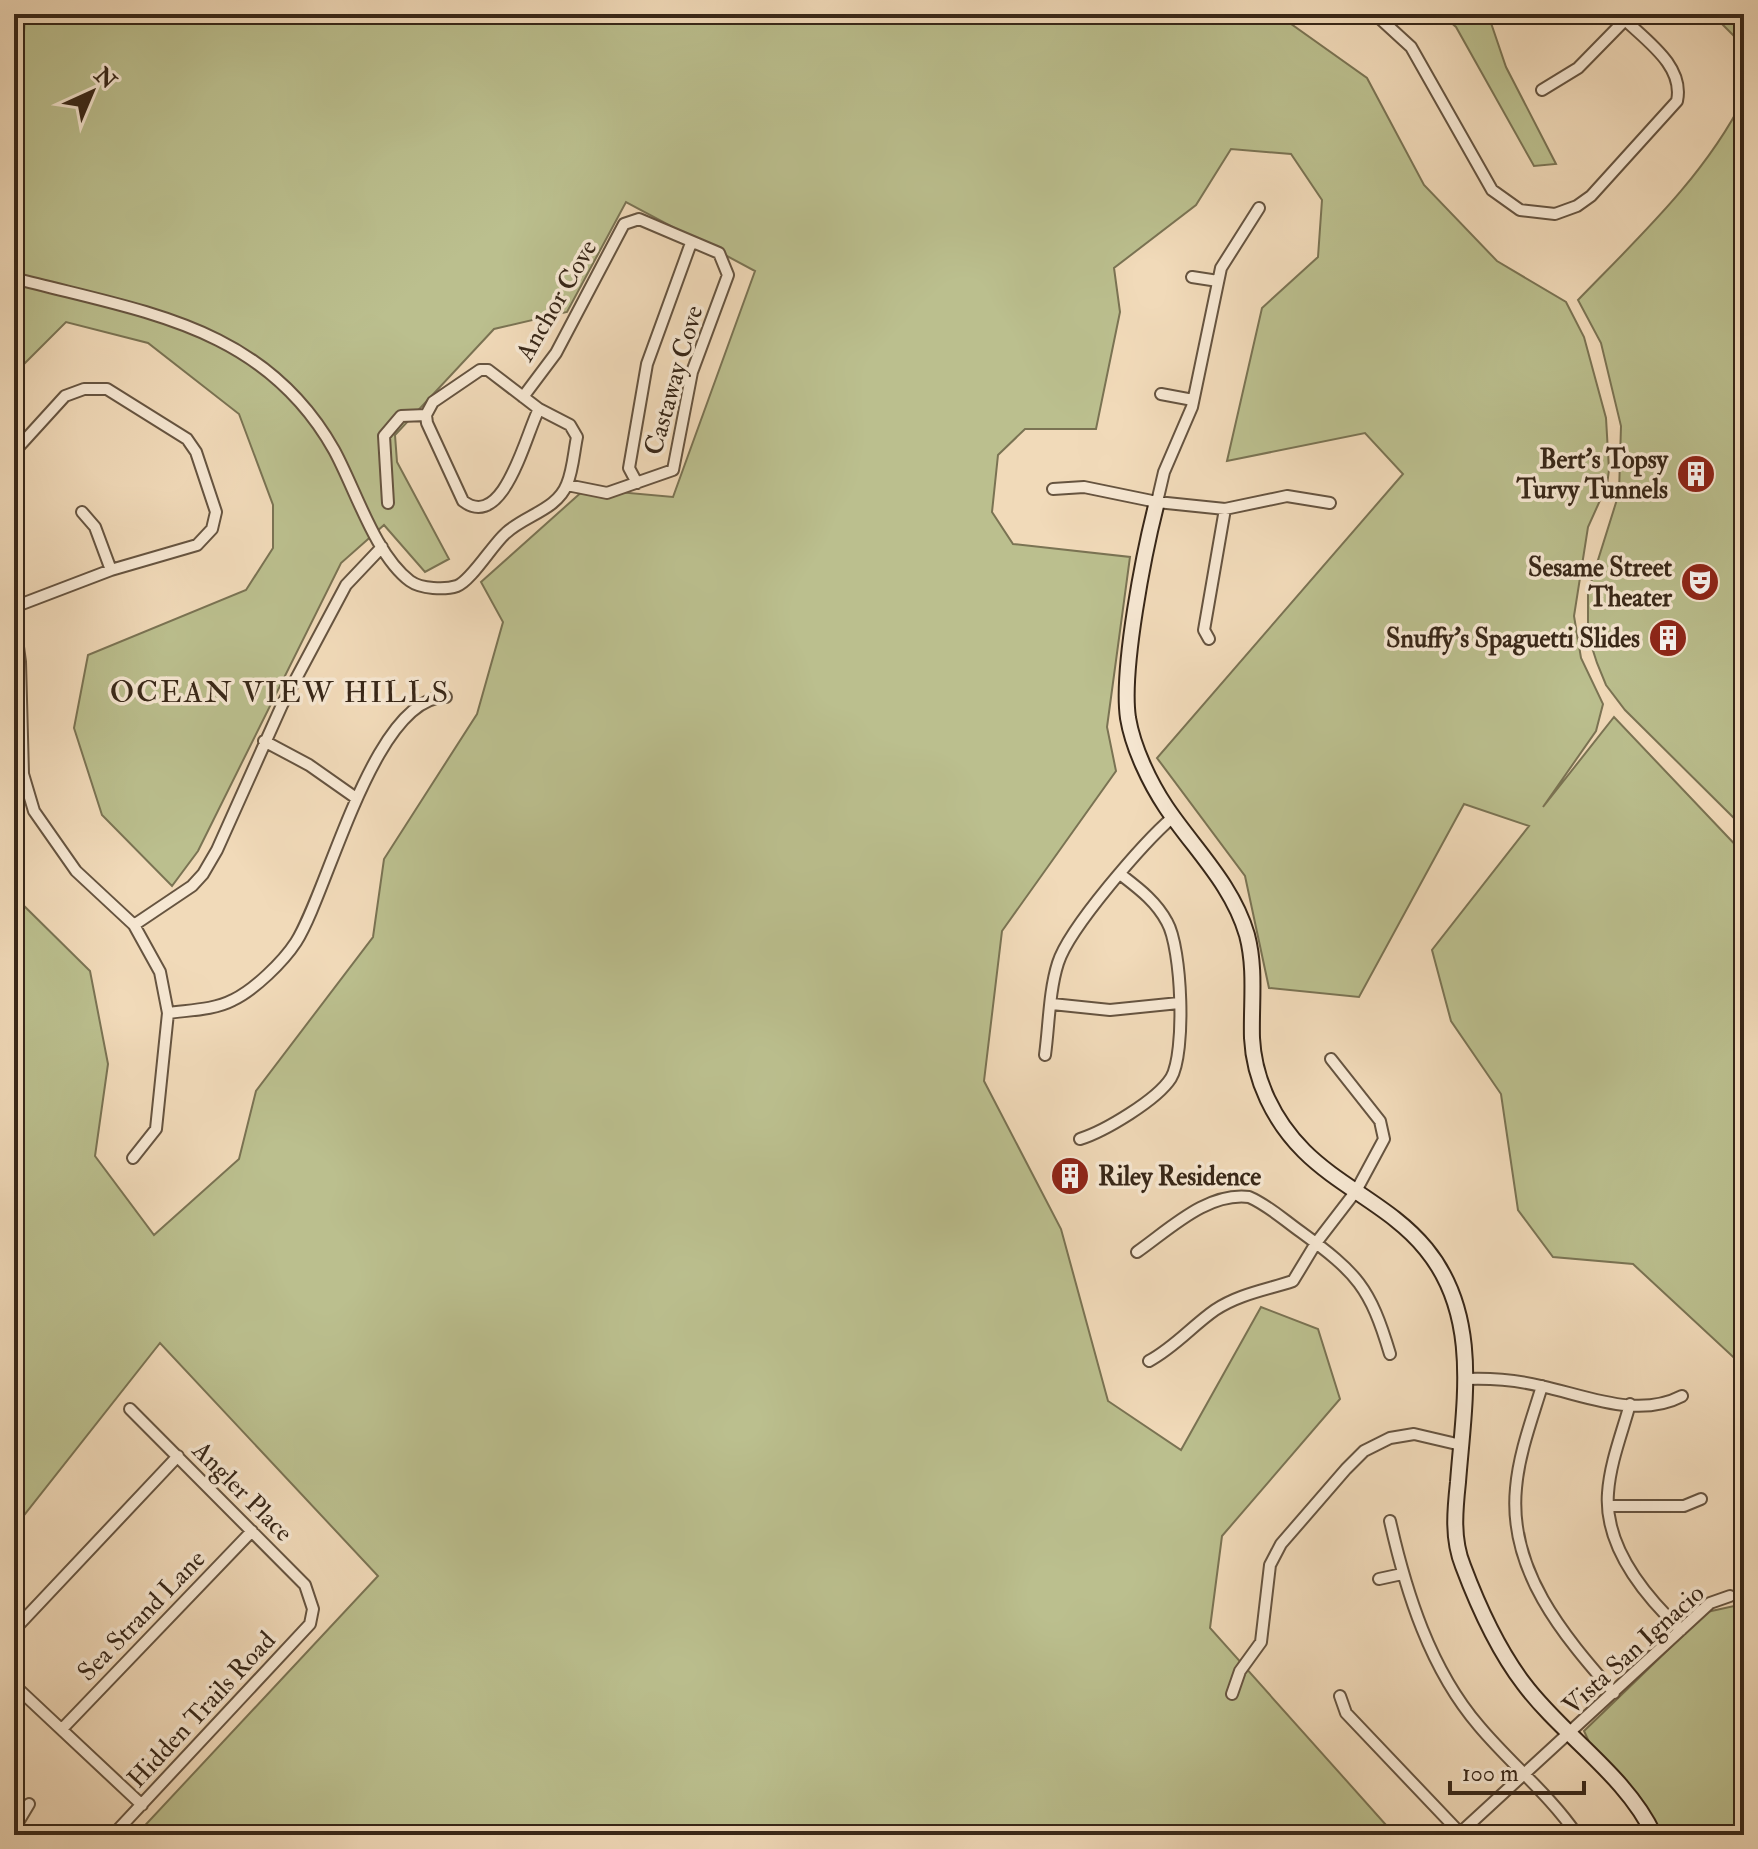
<svg xmlns="http://www.w3.org/2000/svg" width="1758" height="1849" font-family="'IM FELL Double Pica',serif">
<style>
.green{fill:#bbbf8e;stroke:#7a7353;stroke-width:2}
.lines{fill:none;stroke-linecap:round;stroke-linejoin:round}
.street-casing{stroke:#665440;stroke-width:14}
.secondary-casing{stroke:#382718;stroke-width:18}
.street{stroke:#f6e7d2;stroke-width:10}
.secondary{stroke:#f6e7d2;stroke-width:14}
.labels{text-anchor:middle;stroke-width:7;stroke-linejoin:round;paint-order:stroke}
.street-label{font-size:26px;fill:#382718;stroke:#f6e7d2}
.poi-label{font-size:26px;font-weight:bold;fill:#382718;stroke:#f6e7d2;text-anchor:end}
.quarter-label{font-size:30px;letter-spacing:2px;fill:#382718;stroke:#f6e7d2}
</style>
<rect width="100%" height="100%" fill="#f1dab9"/>
<filter id="stains"><feTurbulence type="fractalNoise" baseFrequency=".0025" numOctaves="4"/><feColorMatrix values="0 0 0 0 .2 0 0 0 0 .09 0 0 0 0 .02 0 0 0 .5 -.17"/></filter>
<radialGradient id="worn" r=".72"><stop offset=".6" stop-color="#630" stop-opacity="0"/><stop offset="1" stop-color="#630" stop-opacity=".3"/></radialGradient>
<!-- green -->
<path class="green" d="M25,14h1252l90,64 57,107 73,76 69,41 18,35 22,81 3,52 -2,15 -19,42 -14,89 7,42 22,46 -7,27 -53,76 71,-90 130,137v513l-111,-103 -80,-7 -35,-47 -17,-116 -50,-73 -19,-71 97,-124 -65,-22 -105,193 -90,-9 -24,-112 -88,-118 246,-284 -38,-41 -138,28 35,-153 56,-51 4,-57 -31,-46 -60,-5 -35,56 -82,63 6,44 -24,117h-71l-27,26 -6,57 21,32 117,13 -23,170 9,44 -114,160 -18,150 77,148 47,172 73,49 80,-143 57,22 22,70 -118,137 -12,92 185,207h-1259l242,-259 -218,-233 -146,185v-632l76,75 18,93 -13,92 59,79 85,-76 17,-68 117,-154 11,-78 93,-145 26,-92 -22,-40 104,-93 88,8 82,-226 -129,-69 -59,110 -73,17 -99,106 2,27 52,97 -24,13 -41,-47 -43,38 -143,288 -26,35 -70,-71 -28,-87 14,-73 158,-65 27,-42v-43l-34,-91 -91,-71 -82,-21 -52,52v-159z
M1441,14h42l8,9 15,44 50,97 -22,2 -78,-139z
M1712,14h32v32z
M1744,98v730l-119,-118 -19,-25 -9,-22 -9,-28v-43l31,-99 2,-67 -20,-83 -23,-43c60,-62 127,-124 166,-202z
M1744,1586v249h-82l-12,-21 -60,-70 -6,-13 123,-119 32,-7z"/>
<g class="lines">
<!-- street casing -->
<g class="street-casing">
<path id="street" d="M1375,14l36,33 81,143 28,20 35,4 22,-8 14,-10 86,-95c8,-37 -35,-63 -58,-87
M1542,90l36,-22 47,-48
M1192,277l26,4
M14,278c127,34 249,46 320,172 21,38 41,105 76,131 11,8 35,9 47,5 14,-5 36,-42 49,-53 19,-18 51,-23 61,-49 6,-14 7,-33 10,-47l-7,-12 -31,-16 -51,-39h-8l-47,32 -7,13 1,8 36,78c41,31 63,-68 76,-92
M1161,394l32,6
M523,397l33,-44 68,-129 15,-5 80,34 9,22 -36,97 -19,98 -66,23 -40,-8
M14,452l51,-56 19,-7h23l80,50 9,13 20,60 -4,17 -15,16 -86,25 -97,37
M1695,463l1,2
M637,483l-8,-15 18,-104 44,-121
M1053,489l31,-2 73,15 68,7 62,-13 43,7
M1157,502l7,-30 28,-65 29,-139 38,-60
M388,503l-4,-67 17,-20 25,-1
M82,512l13,15 16,43
M14,617l6,45 3,112 11,37 42,60 58,54 26,47 8,41 -12,116 -23,29
M1209,639l-5,-9 21,-121
M264,741l45,24 47,33
M134,925l58,-39 11,-12 14,-24 65,-145 64,-120 36,-38
M1052,1004l58,6 69,-7
M168,1013c21,-3 46,-3 65,-13 21,-10 50,-38 63,-58 33,-52 78,-246 150,-245
M1045,1055c4,-29 4,-64 13,-92 11,-35 86,-121 115,-146
M1080,1139c25,-8 77,-39 91,-61 15,-25 11,-130 -4,-156 -11,-21 -29,-34 -47,-48
M1137,1252c33,-23 70,-60 112,-55 19,8 35,23 52,35 56,41 69,55 89,122
M1149,1361c26,-14 43,-35 66,-51 24,-16 51,-20 78,-29l23,-38 40,-52 28,-52 -4,-18 -49,-62
M1466,1379c26,-1 50,1 75,7 46,10 97,33 141,10
M1542,1386c-10,33 -23,67 -26,102 -8,82 47,147 98,205
M1630,1404c-8,29 -20,59 -22,89 -4,53 37,103 73,137
M1609,1506h75l17,-7
M1390,1521c16,71 40,148 89,205 31,37 71,69 98,109
M1379,1579l23,-5
M14,1630l164,-174
M14,1685l128,120
M1232,1694l8,-23 21,-29 9,-77 11,-21 65,-75 18,-18 26,-13 24,-4 47,11
M1340,1696l6,17 116,122
M62,1729l190,-198
M14,1829l15,-25
M1460,1833l250,-230 20,-7
M113,1835l197,-211 3,-15 -8,-24 -175,-176"/>
</g>
<!-- secondary casing -->
<g class="secondary-casing">
<path id="secondary" d="M1157,502c-13,50 -36,167 -29,216 5,30 22,65 38,89 29,43 66,77 81,128 9,34 4,68 5,103 2,42 22,83 52,113 37,37 89,57 122,98 55,67 38,154 32,233 -3,28 -6,57 5,84 15,40 35,84 61,118 39,52 102,91 130,151"/>
</g>
<!-- street -->
<use href="#street" class="street"/>
<!-- secondary -->
<use href="#secondary" class="secondary"/>
</g>
<!-- icons -->
<defs>
<g id="building-disc" transform="scale(2)"><circle r="9.5" fill="#8f2418" stroke="#f6e7d2"/><path d="M-4-6H4V6H1V3H-1V6H-4ZM-2.5-4.3h1.7v1.8h-1.7ZM.8-4.3h1.7v1.8H.8ZM-2.5-1h1.7V.8h-1.7ZM.8-1h1.7V.8H.8Z" fill="#fff"/></g>
<g id="theatre-disc" transform="scale(2)"><circle r="9.5" fill="#8f2418" stroke="#f6e7d2"/><path d="M-5-5.5Q0-4 5-5.5V0Q5 5 0 6Q-5 5-5 0ZM-3.3-2.5H-1v1.5H-3.3ZM1-2.5H3.3v1.5H1ZM-2.8 1Q0 5.5 2.8 1Z" fill="#fff"/></g>
</defs>
<g fill-rule="evenodd">
<use href="#building-disc" x="1696" y="474"/>
<use href="#theatre-disc" x="1700" y="582"/>
<use href="#building-disc" x="1668" y="638"/>
<use href="#building-disc" x="1070" y="1176"/>
</g>
<g class="labels">
<!-- street labels -->
<g class="street-label">
<text transform="translate(556 300) rotate(-60)" y="9">Anchor Cove</text>
<text transform="translate(673 380) rotate(-74)" y="9">Castaway Cove</text>
<text transform="translate(243 1491) rotate(45)" y="9">Angler Place</text>
<text transform="translate(141 1615) rotate(-46)" y="9">Sea Strand Lane</text>
<text transform="translate(1633 1649) rotate(-42)" y="9">Vista San Ignacio</text>
<text transform="translate(201 1709) rotate(-47)" y="9">Hidden Trails Road</text>
</g>
<!-- poi labels -->
<g class="poi-label">
<text x="1668" y="468">Bert's Topsy<tspan x="1668" dy="30">Turvy Tunnels</tspan></text>
<text x="1672" y="576">Sesame Street<tspan x="1672" dy="30">Theater</tspan></text>
<text x="1640" y="647">Snuffy's Spaguetti Slides</text>
<text x="1098" y="1185" text-anchor="start">Riley Residence</text>
</g>
<!-- quarter labels -->
<g class="quarter-label">
<text x="280" y="702">OCEAN VIEW HILLS</text>
</g>
</g>
<!-- margin -->
<rect width="1758" height="1849" fill="none" stroke="#f1dab9" stroke-width="48"/>
<rect x="16" y="16" width="1726" height="1817" fill="none" stroke="#382718" stroke-width="4"/>
<rect x="24" y="24" width="1710" height="1801" fill="none" stroke="#382718" stroke-width="2"/>
<!-- north arrow -->
<g transform="translate(92 92) rotate(44)" stroke="#f6e7d2" stroke-width="6" paint-order="stroke">
<path d="M0-6L14 30L0 20L-14 30Z" fill="#382718"/>
<text y="-12" font-size="22" font-weight="bold" text-anchor="middle" fill="#382718">N</text>
</g>
<!-- scale -->
<path d="M1450 1781v12h134v-12" fill="none" stroke="#382718" stroke-width="4"/>
<text x="1462" y="1781" font-size="24" fill="#382718" stroke="#f6e7d2" stroke-width="6" paint-order="stroke">100 m</text>
<rect width="100%" height="100%" filter="url(#stains)"/>
<rect width="100%" height="100%" fill="url(#worn)"/>
</svg>
